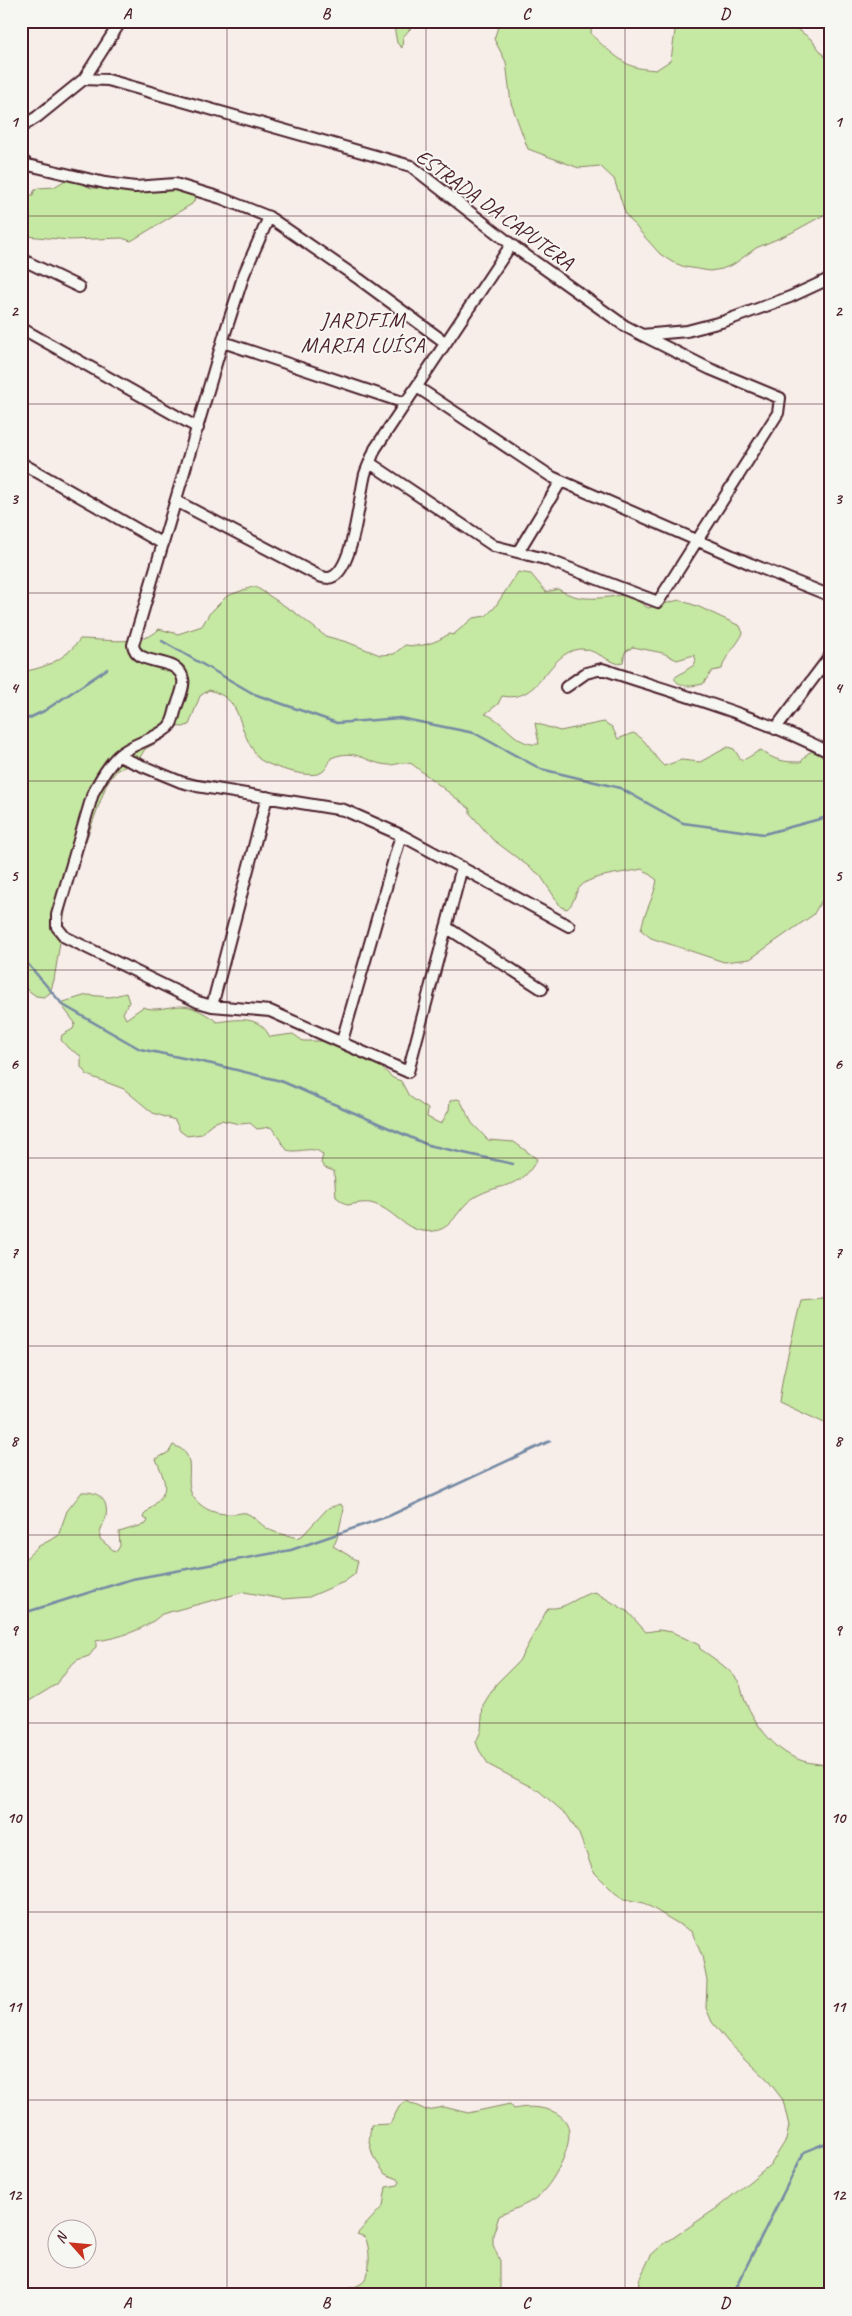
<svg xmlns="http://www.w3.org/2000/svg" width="852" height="2316" font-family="Caveat,sans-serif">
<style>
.green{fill:#c5e8a2;stroke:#888466}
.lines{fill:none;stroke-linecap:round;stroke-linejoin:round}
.stream{stroke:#758aa4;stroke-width:2.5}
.street-casing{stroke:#4a1f2b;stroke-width:14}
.street{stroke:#f6f6f2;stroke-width:10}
.grid{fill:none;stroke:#4a1f2b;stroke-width:1;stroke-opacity:0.55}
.labels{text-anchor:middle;stroke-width:4;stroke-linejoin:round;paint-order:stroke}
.street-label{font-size:21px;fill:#4a1f2b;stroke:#f6f6f2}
.neighbourhood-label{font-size:22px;letter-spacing:1px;fill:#4a1f2b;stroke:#f6f6f2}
.neatline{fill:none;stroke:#4a1f2b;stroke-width:2}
.grid-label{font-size:16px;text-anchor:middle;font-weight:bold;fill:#4a1f2b}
</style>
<rect width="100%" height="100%" fill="#f7ede9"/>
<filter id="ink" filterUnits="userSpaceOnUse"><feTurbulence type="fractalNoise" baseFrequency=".02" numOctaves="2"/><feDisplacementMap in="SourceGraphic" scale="10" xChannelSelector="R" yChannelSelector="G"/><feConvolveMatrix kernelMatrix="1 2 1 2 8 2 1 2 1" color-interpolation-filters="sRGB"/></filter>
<g filter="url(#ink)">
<!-- green -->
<path class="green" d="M393,21h24l-14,16 -1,11 -5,-5z
M484,21h108l-1,12c5,8 33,31 41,33 7,3 16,3 24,4l15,-10 4,-29 -8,-10h119l25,18 14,18 6,2v152l-40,22 -35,15 -22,16 -12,5 -12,2 -25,-4 -13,-5 -12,-8 -17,-19 -17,-20 -12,-36 -14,-13 -21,2 -51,-19 -17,-46 -5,-41 -12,-23 4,-12z
M21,171l2,20 5,4h5l1,-4 4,-3 16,-1 18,-11 8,2 6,8 6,2 53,3 28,-2 19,3 5,4 -5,8 -61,37 -9,-3 -53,2 -43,-4 -5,1z
M518,572l13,2 15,18 12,-3c23,14 44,9 70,5l20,14 31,-8 18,6 43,20 3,7c-5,12 -19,23 -21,36l-10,2 -9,13c-11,2 -23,5 -29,-6l20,-13 2,-5 -2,-5 -17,5 -14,-7 -30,-6 -8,5 -2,10 -4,2c-14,-4 -26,-16 -40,-15 -32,4 -38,55 -77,47l-4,8 -13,10c20,6 30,33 54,30l-4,-21 25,8 44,-9 8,5 6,12 15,-6c14,5 19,23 31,33l17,-6 19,2 28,-15 6,2 7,11c8,-1 12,-7 20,-10 14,11 22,12 40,12l7,-9 9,-3 14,7v128l-18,30 -63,44 -26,3 -73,-24 -10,-8c3,-18 13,-32 16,-50l-15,-11c-16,4 -51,6 -61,17 -7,7 -6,17 -14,23l-6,-2 -21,-32 -48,-36 -22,-26v-4l-58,-45c-9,-3 -15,1 -23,1 -23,-1 -31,-18 -58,-7 -2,5 -5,13 -11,15 -11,6 -53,-7 -62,-15 -3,-3 -5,-9 -8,-13 -14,-26 -9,-46 -41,-55l-9,6 -11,29 -6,2 -22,-2 5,8 -1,5 -20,11 -8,13 -20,8 -10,13 -26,71 -6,10 -12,7 6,15 -15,94 -4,13 -6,4 -8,-1 -15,-11v-313c24,-4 44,-12 59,-33 22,0 64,8 79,-10l19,5 24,-8 7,-12 18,-18 25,-9h4l41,27 28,22 22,6 33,13 14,-1 11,-9c16,3 30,-2 44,-11l4,1 20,-17 13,-2 9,-9z
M126,993l3,9 -6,11 3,6 17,-12c13,5 25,-1 39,-1 12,0 26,9 35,16 22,-3 42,-7 53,15l23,-3 10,7h31l38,18 21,19 8,3 8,15 19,13 -1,8 14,7 8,-14 1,-9 7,-2 3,1 12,23 16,17 26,2 23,17c-17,33 -35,22 -62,38 -21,12 -21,38 -52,34 -19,-2 -31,-22 -49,-27 -8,-3 -19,0 -27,1l-11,-8 -2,-26 -9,-3 -4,-5 2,-8c-9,-11 -24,-1 -36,-5l-16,-23 -14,2 -7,-6 -10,1 -19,-4 -10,4 -9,10 -15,2 -7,-5 -5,-11 -22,-7 -29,-24 -37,-14 -6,-8v-11l-13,-8 -7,-8 1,-5 11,-6 2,-6 -15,-20 27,-8 23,2z
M831,1297v129l-52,-24 4,-26 18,-76z
M173,1445c29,10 8,35 21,53 10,13 24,17 41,16 3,0 8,-2 11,-1 8,3 15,12 22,16 9,5 21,6 30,9l5,-3 25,-27 13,-4 3,6c-4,10 -5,30 -11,36l25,15 -3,13 -11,8 -35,15 -26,2 -39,-7 -82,22c-17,16 -43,24 -66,27v6l-7,9 -12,4 -9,8 -11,16 -36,22v-147l5,-1 13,-12 19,-10 9,-25 15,-19c15,-1 27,7 24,24 -2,9 -7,13 -6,23l13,11 4,1 3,-5 -1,-14 27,-8 2,-4 -5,-2 1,-3c24,-24 26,-23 12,-56l13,-7z
M595,1592l33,20 18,20 13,-2 13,2 27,13 1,4c11,7 28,19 36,29 6,7 6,17 10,25 16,34 44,66 85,60v519l-13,13h-181l2,-15 12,-25 10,-9 56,-38 54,-44 15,-24 3,-14 -6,-26 -17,-22 -38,-36 -16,-20 -6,-14 1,-27 -5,-25 -10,-24 -48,-29 -20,-4 -9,-6 -22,-22 -14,-37 -12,-19 -28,-24 -50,-26 -10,-15 -3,-8 5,-11 2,-26 13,-21 23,-23 29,-53c19,2 29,-13 47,-16z
M406,2101l20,9 18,-3 24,6 42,-9 4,5c16,-4 45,-2 53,15 9,19 -15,62 -30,73 -11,9 -26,13 -38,19l-6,19v10l7,16v34h-156l3,-6c5,-2 14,-3 18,-9 6,-8 5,-34 0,-43l-8,-3 26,-28 3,-19 12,-2 2,-3 -2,-3 -13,-5 -12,-18 -4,-14 2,-17 19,-1 9,-17z"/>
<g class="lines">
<!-- stream -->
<path class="stream" d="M162,641l92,53 83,29 63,-5 74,15 67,36 79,19 63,35 81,11 67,-18
M21,722l23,-11 63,-42
M21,956l42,49 77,44 72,15 69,17 147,64 85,19
M21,1616l9,-5 102,-32 159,-29 98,-34 161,-75
M732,2295l72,-143 27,-11"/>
<!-- street casing -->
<g class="street-casing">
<path id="street" d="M84,79l37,-58
M21,127l16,-10 47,-38 24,1 303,86 106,83 108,77 17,9 45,-4 38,-10 65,-24 41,-19
M21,159l7,6 77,18 30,4 40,-3 46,14 48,19 90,62 87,64
M269,217l-25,57 -19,59 -92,312c4,23 45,10 50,34 2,8 -5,22 -7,29 -2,7 -3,17 -10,21 -13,11 -33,14 -47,26 -11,10 -19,25 -26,38l-36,122v12l8,10 133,65 14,4 58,5 138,61 54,-205
M21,259l58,28
M21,328l177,100
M223,342l182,61
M417,387l135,90 199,87 80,32
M370,463l124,83 51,13 113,43 120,-189 2,-15 -70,-29 -68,-34
M23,464l140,80
M176,501l143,75c6,2 10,3 15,0 20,-13 25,-78 31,-102 3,-8 7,-17 10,-25l136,-204
M518,552l43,-71
M566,687l20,-14 16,-4c76,25 157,47 229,84
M775,729l56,-74
M118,756l63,26 16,4 147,24 57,25 168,91
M446,927l96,62
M212,1006l55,-209
M342,1041l59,-206"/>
</g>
<!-- street -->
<use href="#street" class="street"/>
</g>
</g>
<!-- grid -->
<path class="grid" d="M227,21v2274M426,21v2274M625,21v2274M21,216h810M21,404h810M21,593h810M21,781h810M21,970h810M21,1158h810M21,1346h810M21,1535h810M21,1723h810M21,1912h810M21,2100h810"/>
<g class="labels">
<!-- street labels -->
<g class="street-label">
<text transform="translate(495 209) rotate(36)" y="7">ESTRADA DA CAPUTERA</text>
</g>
<!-- neighbourhood labels -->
<g class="neighbourhood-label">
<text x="363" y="327">JARDFIM<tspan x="363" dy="25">MARIA LUÍSA</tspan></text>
</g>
</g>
<!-- margin -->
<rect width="852" height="2316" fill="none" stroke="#f6f6f2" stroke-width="55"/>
<!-- north arrow -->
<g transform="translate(72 2244) rotate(297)"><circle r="24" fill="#f6f6f2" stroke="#b1a0a2"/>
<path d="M0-4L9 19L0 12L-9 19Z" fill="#c8321e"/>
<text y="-8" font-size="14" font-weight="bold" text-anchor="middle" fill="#4a1f2b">N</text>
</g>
<rect x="28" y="28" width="796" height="2260" class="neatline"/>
<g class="grid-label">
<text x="127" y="19">A</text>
<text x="326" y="19">B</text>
<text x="526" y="19">C</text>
<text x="725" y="19">D</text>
<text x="14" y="127">1</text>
<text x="838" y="127">1</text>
<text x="14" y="316">2</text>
<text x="838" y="316">2</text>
<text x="14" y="504">3</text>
<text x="838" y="504">3</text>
<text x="14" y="693">4</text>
<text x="838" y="693">4</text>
<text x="14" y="881">5</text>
<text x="838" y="881">5</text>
<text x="14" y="1069">6</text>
<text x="838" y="1069">6</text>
<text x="14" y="1258">7</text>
<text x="838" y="1258">7</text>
<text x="14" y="1446">8</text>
<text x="838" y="1446">8</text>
<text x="14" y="1635">9</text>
<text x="838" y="1635">9</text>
<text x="14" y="1823">10</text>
<text x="838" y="1823">10</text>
<text x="14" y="2012">11</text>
<text x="838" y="2012">11</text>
<text x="14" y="2200">12</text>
<text x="838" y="2200">12</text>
<text x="127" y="2308">A</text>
<text x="326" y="2308">B</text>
<text x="526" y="2308">C</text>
<text x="725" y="2308">D</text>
</g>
</svg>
